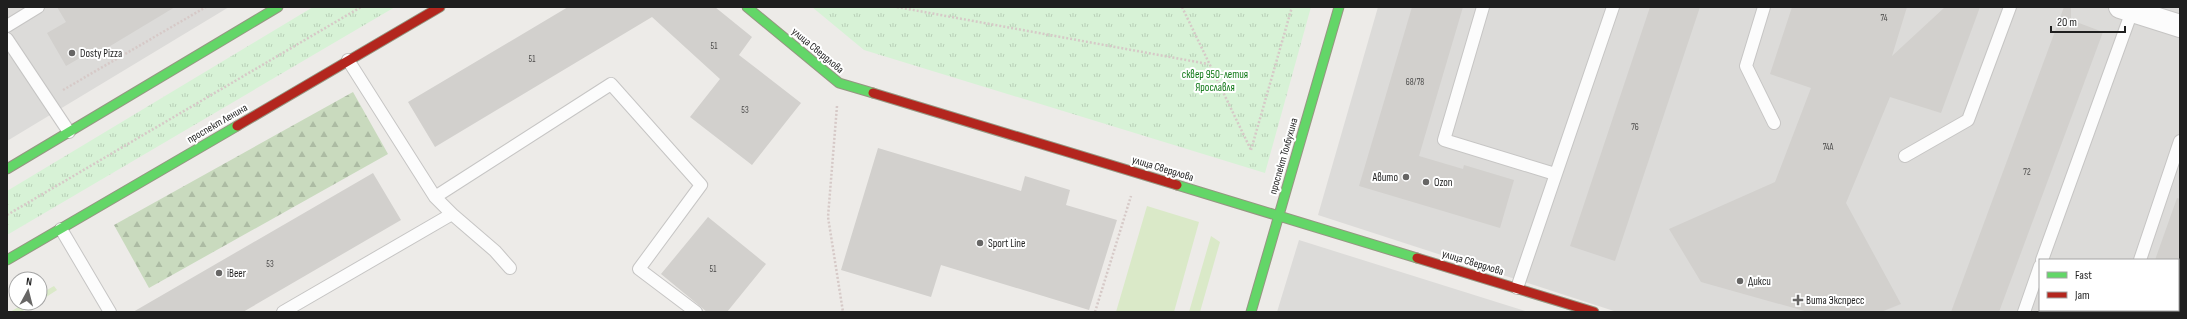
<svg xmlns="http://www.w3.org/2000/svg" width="2187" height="319" font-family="'Sofia Sans Condensed',sans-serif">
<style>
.residential{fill:#dcdbd9;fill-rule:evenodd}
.grass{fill:#dae9c8}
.forest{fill:url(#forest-firs)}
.park{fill:url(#park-tufts)}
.building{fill:#d2d0cd}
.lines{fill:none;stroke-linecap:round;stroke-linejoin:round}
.lane-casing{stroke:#c6c5c4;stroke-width:14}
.street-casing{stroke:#c6c5c4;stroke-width:24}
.fast-casing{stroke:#959681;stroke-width:11}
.jam-casing{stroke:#959681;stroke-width:11}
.path{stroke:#d6c9c7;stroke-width:2.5;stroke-dasharray:2 2;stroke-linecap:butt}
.lane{stroke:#fcfcfc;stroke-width:12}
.street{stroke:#fcfcfc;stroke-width:22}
.fast{stroke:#63d668;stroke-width:9}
.jam{stroke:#b3261e;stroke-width:9}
.poi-dot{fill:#676665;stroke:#fff;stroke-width:1.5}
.labels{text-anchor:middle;stroke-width:4;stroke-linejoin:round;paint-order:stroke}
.number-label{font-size:9px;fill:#4c4b4a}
.street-label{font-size:11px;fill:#1f1f1f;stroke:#fff}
.poi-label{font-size:11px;fill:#1f1f1f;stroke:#fff;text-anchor:start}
.park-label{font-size:11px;fill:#117918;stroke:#fff}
</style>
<defs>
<pattern id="forest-firs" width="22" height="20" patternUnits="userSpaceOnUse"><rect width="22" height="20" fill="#c9dabe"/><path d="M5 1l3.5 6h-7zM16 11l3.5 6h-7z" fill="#acbba3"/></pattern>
<pattern id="park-tufts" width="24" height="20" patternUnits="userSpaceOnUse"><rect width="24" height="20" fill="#d7f2d6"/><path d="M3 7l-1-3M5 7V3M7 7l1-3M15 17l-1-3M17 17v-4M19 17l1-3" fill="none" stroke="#b8cfb7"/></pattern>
</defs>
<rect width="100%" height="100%" fill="#edebe8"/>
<!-- residential -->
<path class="residential" d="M7,7h222l-222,134z
M1378,7h802v305h-563l-299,-97zM2040,260h138v50h-138z
M1299,240l229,72h-251z"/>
<!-- grass -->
<path class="grass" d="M1147,206l52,16 -25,90h-58z
M1211,236l9,6 -20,70h-11z
M54,286l3,4 -17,11v-7z
M25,303h11l-15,9h-11z"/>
<!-- forest -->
<path class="forest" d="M353,92l35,62 -239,134 -35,-63z"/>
<!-- park -->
<path class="park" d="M313,7h82l-388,228v-44z
M812,7h499l-46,166 -401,-123z"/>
<!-- building -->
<path class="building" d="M57,7h118l-88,53 -2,-5 -19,11 -19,-33 19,-11z
M568,7h147l37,30 -13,18 62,48 -49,62 -62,-48 30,-38 -68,-62 -217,130 -27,-45z
M1412,7h51l-44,149 44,13 1,-4 50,15 -14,48 -141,-42z
M1650,7h50l-85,254 -45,-15z
M1792,7h115l-15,49 53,-49h35l-39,106 -51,-16 -44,106 55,101 -20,8h-73l-107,-30 -32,-53 106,-47 36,-94 -41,-14z
M2064,7h7v13l32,12 -104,280h-48z
M878,148l143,43 4,-15 45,14 -4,15 51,15 -28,90 -148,-45 -10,32 -90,-27z
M373,173l28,47 -158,92h-110z
M2177,198l3,1v61h-25z
M708,217l58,47 -39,48h-20l-46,-38z"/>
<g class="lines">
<!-- lane casing -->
<g class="lane-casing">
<path id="lane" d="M1483,7l-39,133 111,34
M1764,7l-18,59 28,57
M7,26l31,-19
M7,39l62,93
M1905,156l63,-36 42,-113
M435,197l176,-113 90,101 -62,84 57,43
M452,214l43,37 15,17
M61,229l49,83
M2042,260l90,-249
M2140,260l40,-119
M1517,288l96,-281
M283,312l169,-98 -17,-17 -87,-137
M2024,312l16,-46
M2123,312l1,-2"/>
</g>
<!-- street casing -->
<g class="street-casing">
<path id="street" d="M2120,7l60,19"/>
</g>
<!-- fast casing -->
<g class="fast-casing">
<path id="fast" d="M747,7l92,76 34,10
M7,169l271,-162
M1177,185l240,73
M7,260l230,-134
M1251,312l88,-305"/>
</g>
<!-- jam casing -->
<g class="jam-casing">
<path id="jam" d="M873,93l304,92
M237,126l203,-119
M1417,258l177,54"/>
</g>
<!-- path -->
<path class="path" d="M897,7l311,57
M1182,7l69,143
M63,90l143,-83
M837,106l-9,111 15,95
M1251,150l41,-143
M7,215l354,-208
M1095,312l36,-116"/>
<!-- lane -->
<use href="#lane" class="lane"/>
<!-- street -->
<use href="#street" class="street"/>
<!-- fast -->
<use href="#fast" class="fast"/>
<!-- jam -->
<use href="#jam" class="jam"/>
</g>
<!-- markers -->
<g class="poi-dot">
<circle cx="72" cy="53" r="4"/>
<circle cx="1406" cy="177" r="4"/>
<circle cx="1426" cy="182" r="4"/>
<circle cx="980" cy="243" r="4"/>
<circle cx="219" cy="273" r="4"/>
<circle cx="1740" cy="281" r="4"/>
<path d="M1796 294h4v4h4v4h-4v4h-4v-4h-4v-4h4z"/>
</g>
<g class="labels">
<!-- number labels -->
<g class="number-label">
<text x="1884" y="21">74</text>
<text x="714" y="49">51</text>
<text x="532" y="62">51</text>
<text x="1415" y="85">68/78</text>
<text x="745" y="113">53</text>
<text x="1635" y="130">76</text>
<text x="1828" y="150">74А</text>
<text x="2027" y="175">72</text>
<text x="270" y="267">53</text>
<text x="713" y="272">51</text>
</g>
<!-- street labels -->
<g class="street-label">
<text transform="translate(818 50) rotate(40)" y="4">улица Свердлова</text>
<text transform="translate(217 123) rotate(-30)" y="4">проспект Ленина</text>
<text transform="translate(1283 156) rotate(-74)" y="4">проспект Толбухина</text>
<text transform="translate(1163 168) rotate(17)" y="4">улица Свердлова</text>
<text transform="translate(1473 262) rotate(17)" y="4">улица Свердлова</text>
</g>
<!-- poi labels -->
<g class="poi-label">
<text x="80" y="57">Dosty Pizza</text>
<text x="1398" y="181" text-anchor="end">Авито</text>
<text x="1434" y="186">Ozon</text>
<text x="988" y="247">Sport Line</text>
<text x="227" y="277">iBeer</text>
<text x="1748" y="285">Дикси</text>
<text x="1806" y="304">Вита Экспресс</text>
</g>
<!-- park labels -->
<g class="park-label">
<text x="1215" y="78">сквер 950-летия<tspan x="1215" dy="13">Ярославля</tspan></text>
</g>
</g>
<!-- border -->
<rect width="2187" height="319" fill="none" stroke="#1f1f1f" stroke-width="16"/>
<!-- legend -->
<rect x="2039" y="259" width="140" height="52" fill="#ffffff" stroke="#a5a5a5"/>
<rect x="2047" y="272" width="20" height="6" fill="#63d668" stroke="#a5a5a5"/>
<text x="2075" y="279" font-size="12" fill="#1f1f1f">Fast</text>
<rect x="2047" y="292" width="20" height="6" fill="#b3261e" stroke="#a5a5a5"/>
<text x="2075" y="299" font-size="12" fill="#1f1f1f">Jam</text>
<!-- north arrow -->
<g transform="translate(28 291) rotate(7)"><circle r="19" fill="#ffffff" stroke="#a5a5a5"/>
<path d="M0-3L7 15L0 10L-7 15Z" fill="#676665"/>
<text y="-6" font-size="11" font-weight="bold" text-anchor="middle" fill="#1f1f1f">N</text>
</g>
<!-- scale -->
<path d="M2051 26v6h74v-6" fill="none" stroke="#1f1f1f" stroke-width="2"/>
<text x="2057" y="26" font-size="12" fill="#1f1f1f" stroke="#ffffff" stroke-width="3" paint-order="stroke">20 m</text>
</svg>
